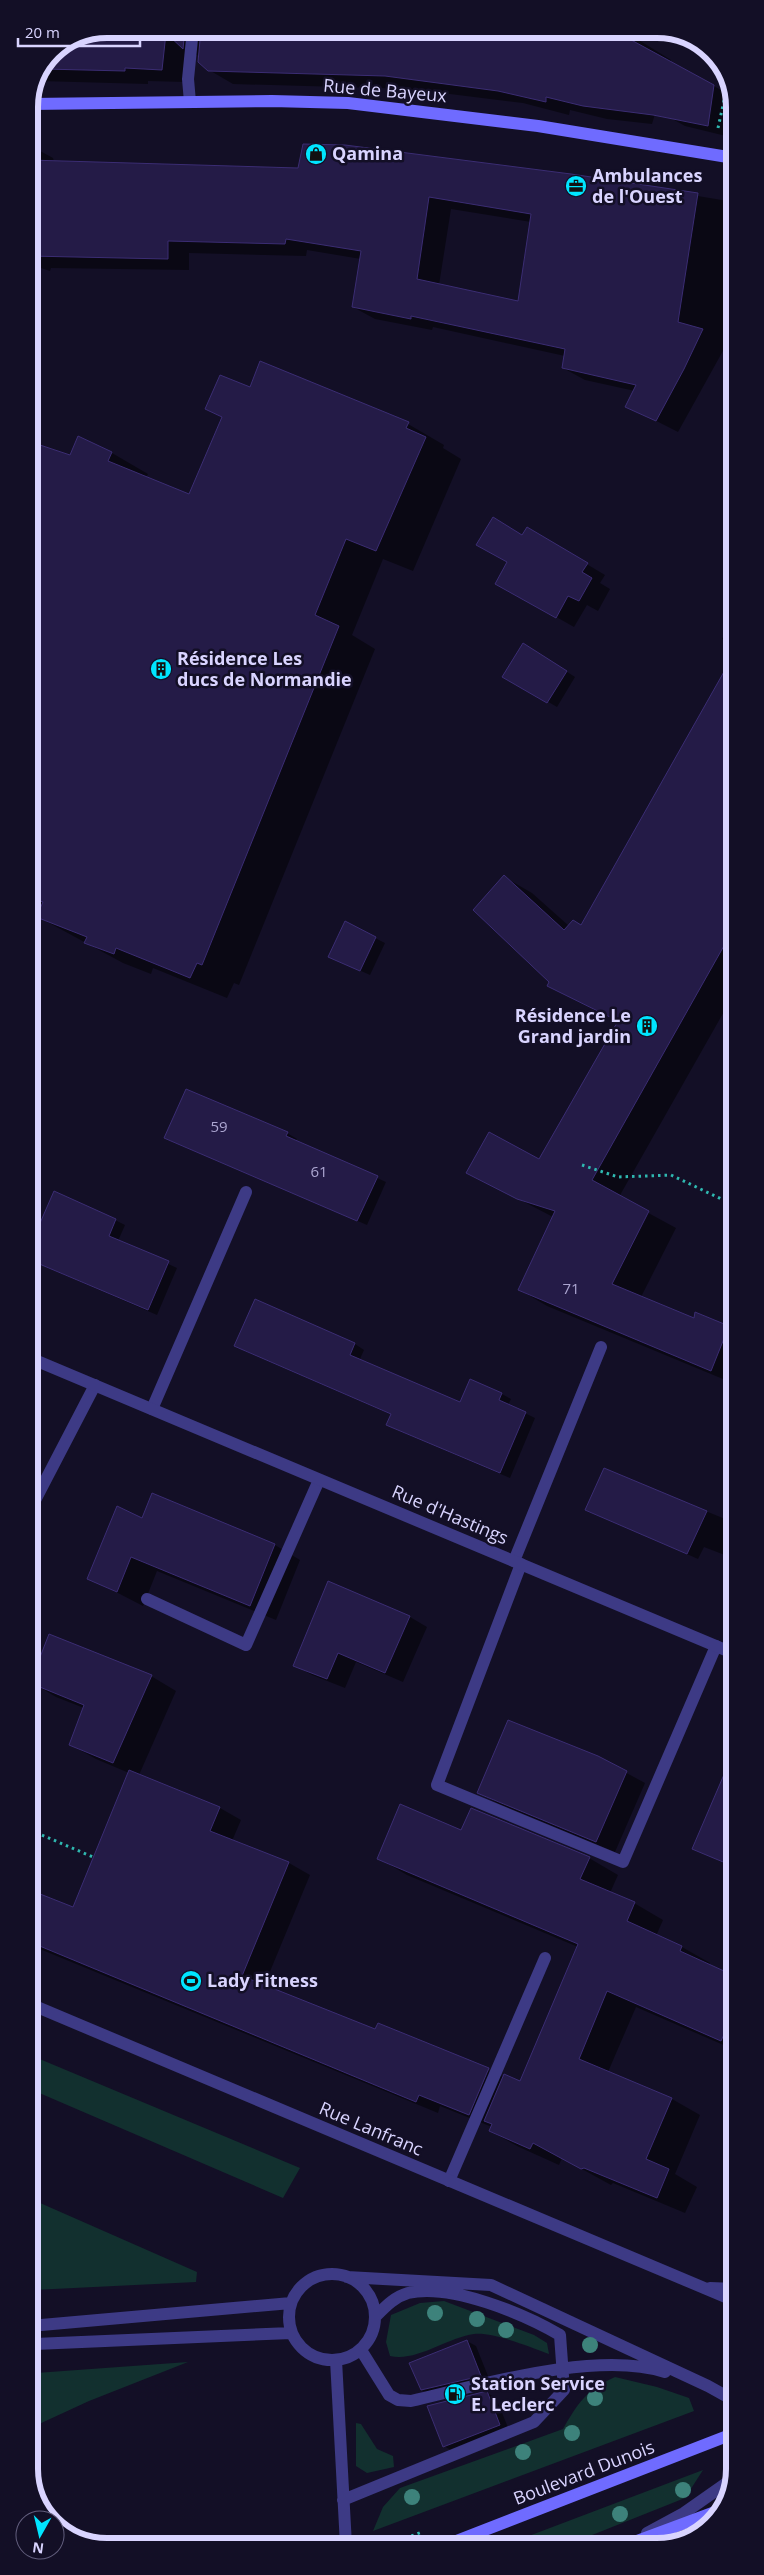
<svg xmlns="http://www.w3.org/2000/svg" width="764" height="2575" font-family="'Open Sans',sans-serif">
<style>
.green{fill:#12302f}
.shadow{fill:#0007;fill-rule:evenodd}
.building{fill:#241b47;stroke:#3b2d73;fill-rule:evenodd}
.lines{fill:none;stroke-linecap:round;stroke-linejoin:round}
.path{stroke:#2fb8b0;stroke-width:3;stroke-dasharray:2.5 4;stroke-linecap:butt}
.service{stroke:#3d3a85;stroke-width:12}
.minor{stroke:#3d3a85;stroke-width:12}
.tertiary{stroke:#3d3a85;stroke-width:12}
.secondary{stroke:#6f6bff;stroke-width:12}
.tree{fill:#3d827b}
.labels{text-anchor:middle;stroke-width:5;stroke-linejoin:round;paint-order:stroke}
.number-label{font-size:15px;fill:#aca6d1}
.street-label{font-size:18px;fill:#d9d4ff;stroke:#130f26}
.poi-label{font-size:18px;font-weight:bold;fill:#d9d4ff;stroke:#130f26;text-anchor:start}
.rim{fill:none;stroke:#d9d4ff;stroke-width:6}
</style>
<rect width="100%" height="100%" fill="#130f26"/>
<!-- green -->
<path class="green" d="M30,2055l270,113 -17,30 -253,-109z
M31,2199l166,73 -1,10 -163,8z
M444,2301l90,34 13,8 2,11c-19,-7 -55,-22 -75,-20 -28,4 -57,28 -84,22l-4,-14 5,-27 29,-12z
M188,2362l-99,39 -52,24 -1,-52z
M615,2377l42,10 32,11 5,13 -321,120 10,-24 17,-19 163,-59c15,-26 23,-39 52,-52z
M356,2423l5,1 16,25 16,7 1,11 -27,6 -11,-7z
M703,2470l-18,28 -118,47h-62z"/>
<!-- shadow -->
<path class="shadow" d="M106,29h515l50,31 -19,64 -45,-5 -37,-9 -1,5 -46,-12 -113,-14 -177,-5 -24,-14 -9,-13 -11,-7 -4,32 -37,-1v3l-109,-3 13,-30z
M687,70l44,26 -5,40 -41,-10 -18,-10z
M29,145l24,13 1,4 517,13 163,27v129l-56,101 -51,-26 8,-15 -50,-11 -22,-12 2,-12 -132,-29 -1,3 -57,-11 -22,-12 8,-48 -54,-9 -1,6 -117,-3v17l-138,-2 -1,3 -21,-7zM451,209l80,13 -12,81 -80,-18z
M250,389l158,35 36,21 -1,3 18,11 -48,112 -30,-12 -31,76 23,14 -136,336 -5,-2 -7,15 -74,-30 -2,6 -28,-11 -94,-51v-424l41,-31 8,-19 34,15 36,21 -2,4 44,18 33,-78 -16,-10z
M528,529l77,46 -5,8 10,6 -12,22 -11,-6 -13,22 -78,-44z
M734,616v30l-12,-7z
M533,650l42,27 -18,30 -53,-31z
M734,656v338l-115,203 57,31 -35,69 54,22 40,12v53l-188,-78 -27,-16 33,-73 -86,-45 73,-11 78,-139 -69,-37 1,-3 -46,-105 28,16 37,33h13z
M375,938l10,5 -15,32 -31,-14z
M29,1023l8,5 -8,18z
M287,1133l10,6 -2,2 91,41 -19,43 -201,-87z
M115,1220l10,5 -7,16 59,27 -20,47 -127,-55 -1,-38 11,4z
M256,1301l99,43 9,6 -5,11 101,42 42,-9 9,5 -3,6 27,13 -25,60 -113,-48 -10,-6 5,-9 -147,-64z
M605,1470l130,53v36l-31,-12 -6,12 -112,-50z
M153,1495l122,50 25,15 -24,60 -119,-49 -14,35 -54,-28 54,-58z
M329,1583l81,34 17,10 -24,55 -47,-20 -11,26 -33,-13 -18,-10z
M151,1676l25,15 -37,84 81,33 21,12 -9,21 57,22 21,12 -46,111 112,45 145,52 57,-136 -171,-72 -29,-17 84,-27 127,27 29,17 -8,18 24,10 29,17 -7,16 26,11 28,16 -1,2 26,12v73l-99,-43 -28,65 64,27 28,16 -25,59 22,13 -12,26 -72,-30 -2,2 -49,-27 -3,7 -40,-18 -29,-16 2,-4 -52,-21 -2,7 -408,-168v-54l44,17 55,-135 -33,-14 -25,-14 13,-37 -28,-11 -25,-15z
M597,1757l48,26 -30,69 -118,-49 -18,-11z
M735,1783v86l-41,-21z
M467,2341l9,5 14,35 -59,14 -9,-5z
M487,2393l9,5 13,32 -55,22 -10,-6z"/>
<!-- building -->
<path class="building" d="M106,29h79l-2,20 -17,-16 -4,37 -37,-2v3l-81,-2 8,-18z
M201,29h410l103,56 -6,41 -55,-11 -70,-9 -37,-9v5l-48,-11 -113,-15 -177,-5 -10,-9z
M303,144l42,1 226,29 127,19 -20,129 25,7 -19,40 -28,52 -31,-14 11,-22 -74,-17 3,-19 -154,-33v3l-59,-12 9,-56 -75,-12 -1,5 -117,-3v18l-139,-3v-96l269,8zM429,197l102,17 -13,87 -101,-22z
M260,361l149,61 -3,6 20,9 -50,114 -30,-12 -31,76 24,11 -137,339 -5,-2 -7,15 -74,-30 -2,6 -30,-11 3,-6 -51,-20 7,-15 -14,-5v-432l8,-21 33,11 8,-19 34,16 -4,9 81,33 33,-77 -17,-8 15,-34 30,12z
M493,517l29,18 5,-8 61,36 -6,9 10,6 -13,23 -11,-5 -12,22 -61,-34 12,-22 -31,-17z
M523,643l44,28 -20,32 -45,-26z
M734,654v274l-142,252 57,31 -37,73 82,34 1,-6 34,14 -18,45 -193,-81 37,-79 -38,-12 -51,-26 23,-41 50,27 79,-138 -71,-35 2,-4 -76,-72 31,-35 60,55 9,-10 8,5z
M345,921l31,16 -16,34 -32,-14z
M186,1089l102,43 -2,4 92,40 -21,45 -193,-83z
M54,1191l62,28 -7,17 60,25 -21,49 -118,-50v-14z
M255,1299l100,44 -5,12 110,47 10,-23 32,14 -3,7 27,12 -26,61 -114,-48 5,-11 -157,-68z
M604,1468l103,43 -20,43 -102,-44z
M152,1493l123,51 -25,62 -119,-49 -14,35 -30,-13 30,-73 25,12z
M328,1581l82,35 -25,57 -47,-20 -11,26 -34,-13z
M49,1634l103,41 -39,88 -44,-18 15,-40 -54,-22z
M508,1720l90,36 29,15 -31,71 -119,-49z
M735,1749v118l-43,-18z
M129,1770l91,37 -10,24 79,31 -47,114 133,53 3,-6 111,45 -20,47 -50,-20 -3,7 -386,-160v-52l43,17z
M400,1804l61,26 10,-22 119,49 -10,22 55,23 -8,19 55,25 -2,5 55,25v34l-14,31 -114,-50 -28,68 93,39 -26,61 23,10 -12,29 -73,-30 -3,1 -48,-26 -3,6 -41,-18 3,-7 -8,-3 20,-47 16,7 58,-137 -201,-85z
M467,2340l14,36 -60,14 -12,-27z
M487,2391l13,34 -57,22 -16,-41z"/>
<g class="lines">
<!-- path -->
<path class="path" d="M718,128l9,-41
M582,1165l36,12 53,-2 63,30
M726,1201l8,-15
M30,1830l63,27
M387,2545l35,-13"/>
<!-- service -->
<path class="service" d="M152,1409l94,-217
M514,1561l87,-214
M521,1564l-84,221 186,77 93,-216
M147,1599l99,46 73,-165
M449,2181l96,-223
M289 2317a43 43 0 1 1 86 0a43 43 0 1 1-86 0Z
M347,2277l144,8 217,101 27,15
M30,2326l261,-23
M30,2342l5,2 256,-11
M361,2350l28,45 9,5 13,1c70,-16 186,-51 254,-29
M336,2360l10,185
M343,2500l191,-78 30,-32 -4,-55c-36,-21 -109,-52 -152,-42 -14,4 -23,14 -33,24
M647,2533l37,-20 47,-33"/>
<!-- minor -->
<path class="minor" d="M190,102l-2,-23 5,-50
M30,1510l65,-125
M30,2004l705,297
M710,2288l25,1"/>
<!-- tertiary -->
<path class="tertiary" d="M676,33l37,21
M30,1358l705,296"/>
<!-- secondary -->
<path class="secondary" d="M30,104l242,-3 76,2 190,23 196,32
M446,2545l289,-112
M626,2545l94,-35"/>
</g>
<!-- trees -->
<g class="tree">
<circle cx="435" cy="2313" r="8"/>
<circle cx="477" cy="2319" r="8"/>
<circle cx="506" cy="2330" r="8"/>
<circle cx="590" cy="2345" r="8"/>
<circle cx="595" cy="2398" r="8"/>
<circle cx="572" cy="2433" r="8"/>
<circle cx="523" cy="2452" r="8"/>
<circle cx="683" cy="2490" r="8"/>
<circle cx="412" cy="2497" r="8"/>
<circle cx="620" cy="2514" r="8"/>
</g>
<!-- icons -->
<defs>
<g id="shop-disc" transform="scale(1.125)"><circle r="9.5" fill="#00e5ff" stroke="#130f26"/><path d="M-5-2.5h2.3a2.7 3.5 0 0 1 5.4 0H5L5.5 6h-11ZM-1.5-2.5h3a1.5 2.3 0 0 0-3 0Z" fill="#111"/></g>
<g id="office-disc" transform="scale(1.125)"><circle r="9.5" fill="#00e5ff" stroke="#130f26"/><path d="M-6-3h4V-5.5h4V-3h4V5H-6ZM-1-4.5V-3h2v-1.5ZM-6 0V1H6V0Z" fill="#111"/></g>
<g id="building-disc" transform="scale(1.125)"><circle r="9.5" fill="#00e5ff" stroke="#130f26"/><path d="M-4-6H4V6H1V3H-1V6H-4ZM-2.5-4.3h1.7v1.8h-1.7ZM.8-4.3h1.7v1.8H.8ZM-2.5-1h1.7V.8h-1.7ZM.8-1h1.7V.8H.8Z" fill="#111"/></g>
<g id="stadium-disc" transform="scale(1.125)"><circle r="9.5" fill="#00e5ff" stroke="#130f26"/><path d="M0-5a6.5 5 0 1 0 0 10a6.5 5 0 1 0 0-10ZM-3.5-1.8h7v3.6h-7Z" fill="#111"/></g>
<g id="fuel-disc" transform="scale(1.125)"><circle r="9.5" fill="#00e5ff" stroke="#130f26"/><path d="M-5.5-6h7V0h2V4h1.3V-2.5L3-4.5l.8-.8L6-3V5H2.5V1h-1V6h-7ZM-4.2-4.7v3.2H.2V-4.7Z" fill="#111"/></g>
</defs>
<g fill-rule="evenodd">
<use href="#shop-disc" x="316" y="154"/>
<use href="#office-disc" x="576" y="186"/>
<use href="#building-disc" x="161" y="669"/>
<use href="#building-disc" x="647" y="1026"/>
<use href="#stadium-disc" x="191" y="1981"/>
<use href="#fuel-disc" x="455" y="2394"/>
</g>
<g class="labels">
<!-- number labels -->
<g class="number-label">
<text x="219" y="1132">59</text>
<text x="319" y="1177">61</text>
<text x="571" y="1294">71</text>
</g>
<!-- street labels -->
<g class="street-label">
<text transform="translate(385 91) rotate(5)" y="6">Rue de Bayeux</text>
<text transform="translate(450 1515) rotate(23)" y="6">Rue d'Hastings</text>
<text transform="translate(371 2129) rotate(23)" y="6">Rue Lanfranc</text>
<text transform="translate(584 2473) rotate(-21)" y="6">Boulevard Dunois</text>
</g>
<!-- poi labels -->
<g class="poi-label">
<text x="332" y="160">Qamina</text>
<text x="592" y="182">Ambulances<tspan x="592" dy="21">de l'Ouest</tspan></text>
<text x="177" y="665">Résidence Les<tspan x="177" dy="21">ducs de Normandie</tspan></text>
<text x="631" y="1022" text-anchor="end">Résidence Le<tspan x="631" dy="21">Grand jardin</tspan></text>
<text x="207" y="1987">Lady Fitness</text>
<text x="471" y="2390">Station Service<tspan x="471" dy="21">E. Leclerc</tspan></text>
</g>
</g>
<!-- crop -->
<path d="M0 0H764V2575H0ZM107 38H657A69 69 0 0 1 726 107V2469A69 69 0 0 1 657 2538H107A69 69 0 0 1 38 2469V107A69 69 0 0 1 107 38Z" fill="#130f26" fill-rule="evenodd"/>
<path class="rim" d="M107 38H657A69 69 0 0 1 726 107V2469A69 69 0 0 1 657 2538H107A69 69 0 0 1 38 2469V107A69 69 0 0 1 107 38Z"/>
<!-- north arrow -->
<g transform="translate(40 2535) rotate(188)"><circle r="24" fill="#130f26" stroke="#625e7d"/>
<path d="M0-4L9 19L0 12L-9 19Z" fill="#00e5ff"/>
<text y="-8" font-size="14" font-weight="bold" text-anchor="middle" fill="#d9d4ff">N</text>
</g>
<!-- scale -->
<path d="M18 38v8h122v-8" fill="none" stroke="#d9d4ff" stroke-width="2.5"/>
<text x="25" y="38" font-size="15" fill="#d9d4ff" stroke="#130f26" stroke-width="4" paint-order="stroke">20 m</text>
</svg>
